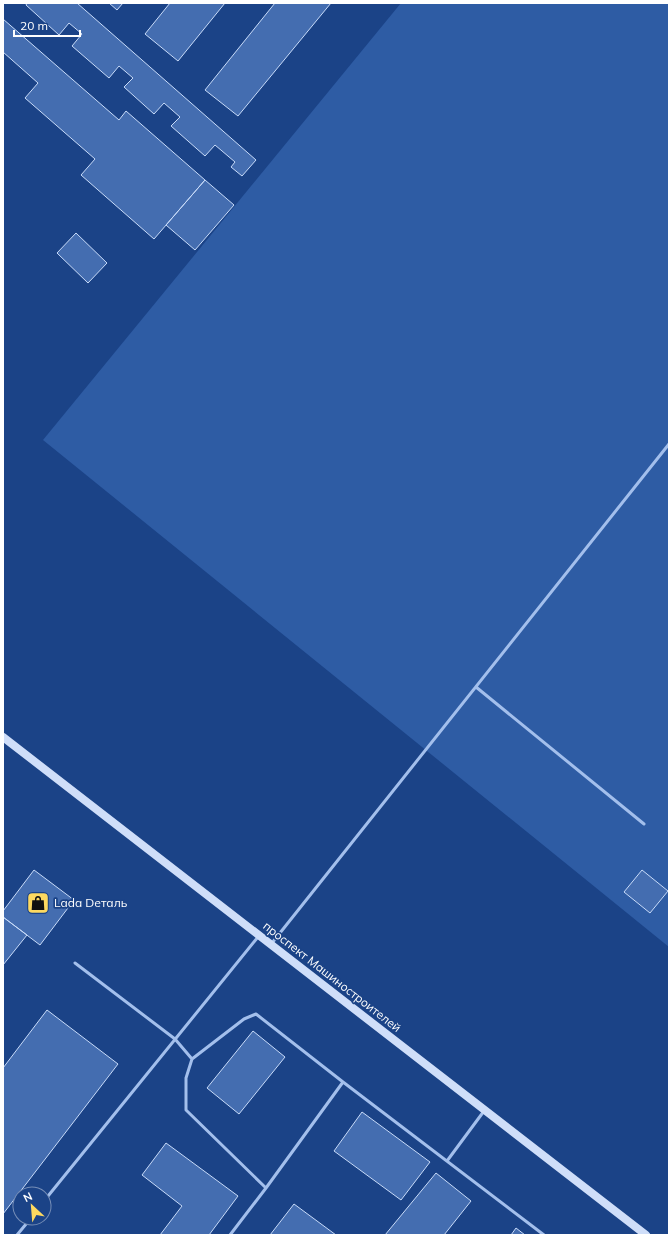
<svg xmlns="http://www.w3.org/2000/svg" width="672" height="1238" font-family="Mulish,sans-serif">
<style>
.green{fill:#2e5ca4}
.building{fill:#446db0;stroke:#c8dbf9}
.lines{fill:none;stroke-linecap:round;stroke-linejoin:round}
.lane{stroke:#a3bfec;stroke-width:3}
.secondary{stroke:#cfdef9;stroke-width:8}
.labels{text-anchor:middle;stroke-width:3.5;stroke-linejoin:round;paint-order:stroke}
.poi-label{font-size:12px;fill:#fff;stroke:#1b4387;text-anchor:start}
.street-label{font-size:12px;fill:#fff;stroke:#1b4387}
</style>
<rect width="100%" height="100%" fill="#1b4387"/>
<!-- green -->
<path class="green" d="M401,3h268v944l-626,-507z"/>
<!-- building -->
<path class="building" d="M27,3h50l179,157 -14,16 -11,-9 4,-5 -20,-17 -10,11 -34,-30 9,-9 -16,-14 -10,11 -30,-27 9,-9 -14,-12 -10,12 -37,-32 10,-12 -13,-11 -10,12 -33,-30z
M109,3h14l-6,7z
M170,3h55l-47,58 -33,-27z
M275,3h56l-93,113 -33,-26z
M3,19l116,101 7,-9 79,69 -51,59 -73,-64 14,-16 -70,-61 13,-15 -35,-31z
M205,180l29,25 -39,45 -29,-25z
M76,233l31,30 -19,20 -31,-30z
M34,870l40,30 -34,45 -37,-28v-6z
M642,870l26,21 -18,22 -26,-21z
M3,917l24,18 -24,30z
M47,1010l71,54 -115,150v-146z
M253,1031l32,26 -46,57 -32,-26z
M362,1112l68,50 -29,38 -67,-49z
M166,1143l72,53 -29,39h-49l22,-29 -40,-31z
M436,1173l35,28 -27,34h-59z
M294,1204l42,31h-66z
M516,1228l9,7h-14z"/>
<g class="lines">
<!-- lane -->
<path class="lane" d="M476,687l168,137
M272,943l397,-499
M75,963l100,76 17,20 -6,19v32l80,78 77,-106 201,153
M192,1059l52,-40 12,-5 87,68
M447,1161l37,-50
M44,1201l214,-264
M17,1235l14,-17
M230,1235l36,-47"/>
<!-- secondary -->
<path class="secondary" d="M3,737l643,498"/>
</g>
<!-- icons -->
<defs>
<g id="shop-square" transform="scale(1.15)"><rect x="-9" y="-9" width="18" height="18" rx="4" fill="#fdd960" stroke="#1b4387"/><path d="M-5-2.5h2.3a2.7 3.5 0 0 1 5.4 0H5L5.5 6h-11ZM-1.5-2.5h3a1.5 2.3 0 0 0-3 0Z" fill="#111"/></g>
</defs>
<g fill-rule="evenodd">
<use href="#shop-square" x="38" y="903"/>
</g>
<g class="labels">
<!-- poi labels -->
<g class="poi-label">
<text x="54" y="907">Lada Dеталь</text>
</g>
<!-- street labels -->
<g class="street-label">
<text transform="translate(332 977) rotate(38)" y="4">проспект Машиностроителей</text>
</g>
</g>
<!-- border -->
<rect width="672" height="1238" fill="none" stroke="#ffffff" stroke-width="8"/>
<!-- north arrow -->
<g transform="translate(32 1206) rotate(334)"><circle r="19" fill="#1b4387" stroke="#768eb7"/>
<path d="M0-3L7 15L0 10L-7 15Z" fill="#fdd960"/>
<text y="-6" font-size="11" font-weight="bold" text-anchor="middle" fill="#ffffff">N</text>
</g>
<!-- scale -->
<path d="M14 30v6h66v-6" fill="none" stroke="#ffffff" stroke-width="2"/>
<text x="20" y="30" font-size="12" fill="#ffffff" stroke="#1b4387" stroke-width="3" paint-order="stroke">20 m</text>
</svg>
